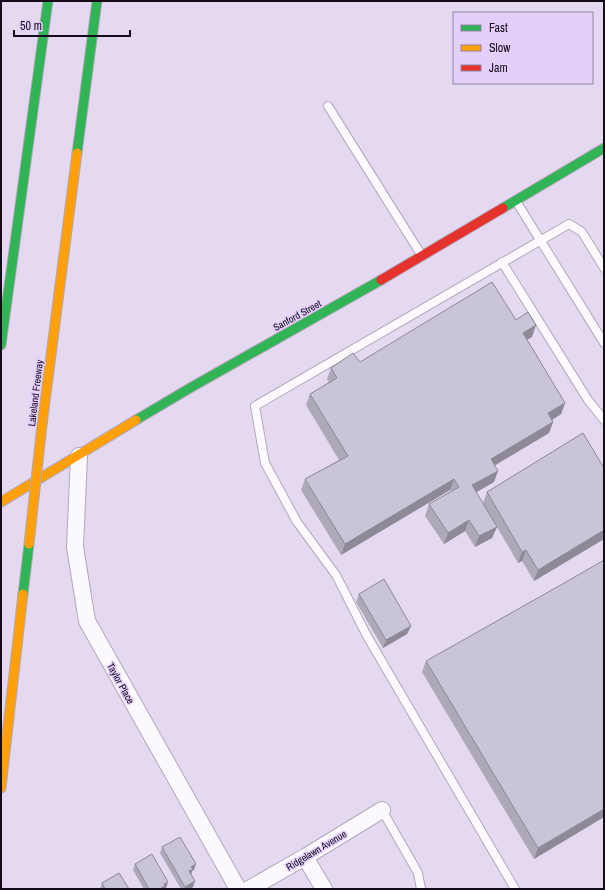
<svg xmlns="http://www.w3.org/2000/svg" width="605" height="890" font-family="'Archivo Narrow',sans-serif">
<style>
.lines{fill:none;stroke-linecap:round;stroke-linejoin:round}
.lane-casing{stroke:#b1a8ba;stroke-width:10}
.street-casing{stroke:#b1a8ba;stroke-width:18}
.fast-casing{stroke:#b1a8ba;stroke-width:11}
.slow-casing{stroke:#b1a8ba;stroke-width:11}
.jam-casing{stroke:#b1a8ba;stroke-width:11}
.lane{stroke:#fbf9fd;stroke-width:8}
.street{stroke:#fbf9fd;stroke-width:16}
.fast{stroke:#30b455;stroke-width:9}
.slow{stroke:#ff9f0a;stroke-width:9}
.jam{stroke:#e5322d;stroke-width:9}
.slow-bridge-casing{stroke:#b1a8ba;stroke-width:11;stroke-linecap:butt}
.slow-bridge{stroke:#ff9f0a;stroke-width:9}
.wall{fill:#ada9b9}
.shaded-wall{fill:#8d8996}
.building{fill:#c9c4d7;stroke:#8d8996}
.labels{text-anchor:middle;stroke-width:3;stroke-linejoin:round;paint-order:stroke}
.street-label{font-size:10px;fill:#130b1a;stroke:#e4cffb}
</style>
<rect width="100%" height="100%" fill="#e5d9f1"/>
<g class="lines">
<!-- lane casing -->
<g class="lane-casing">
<path id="lane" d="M328,106l94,150
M516,201l88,142
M502,262l86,138 16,20
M382,810l36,63 3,16
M515,889l-148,-253 -31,-61 -39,-53 -32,-59 -10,-57 314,-182 13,8 22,36"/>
</g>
<!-- street casing -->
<g class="street-casing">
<path id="street" d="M79,456l-4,91 12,74 151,268
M305,857l19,32
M249,889l56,-32 77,-47"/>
</g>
<!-- fast casing -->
<g class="fast-casing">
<path id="fast" d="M77,153l20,-152
M503,208l101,-60
M1,345l47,-344
M136,420l54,-32 191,-108
M23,594l6,-50"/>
</g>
<!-- slow casing -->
<g class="slow-casing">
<path id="slow" d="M42,425l35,-272
M1,502l135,-82
M1,788l22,-194"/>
</g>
<!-- jam casing -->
<g class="jam-casing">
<path id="jam" d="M381,280l122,-72"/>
</g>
<!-- lane -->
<use href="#lane" class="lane"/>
<!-- street -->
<use href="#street" class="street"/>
<!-- fast -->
<use href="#fast" class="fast"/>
<!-- slow -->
<use href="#slow" class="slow"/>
<!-- jam -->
<use href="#jam" class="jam"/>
<!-- slow-bridge casing -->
<g class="slow-bridge-casing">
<path id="slow-bridge" d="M29,544l13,-119"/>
</g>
<!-- slow-bridge -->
<use href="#slow-bridge" class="slow-bridge"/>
</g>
<!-- wall -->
<path class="wall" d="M516,320l16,17 -5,2 38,64 -4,11 -9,6 1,2 -4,11 -54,32 -1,17 -18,10 7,11 4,-11 117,-24v71l-70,42 -12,-20 -4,2 -21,-36 -5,11 -17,9 -10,-16 -21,13 -19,-28 4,-12 22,-13 -1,-1 -109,65 -40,-65 4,-11 34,-19 -33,-55 4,-11 19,-12 -2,-3 4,-11 29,-6z
M359,594l52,32 -4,8 -24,14 -27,-46z
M426,661l178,156 -70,42 -112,-187z
M162,847l32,23 -2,1 -1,3 2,13 -3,2h-9l-21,-36z
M135,864l31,24 -2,1h-20l-11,-19z
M102,883l27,6h-29z"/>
<!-- shaded-wall -->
<path class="shaded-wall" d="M536,325l-4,12 -13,7 4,-11z
M565,403l-4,11 -17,11 4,-12z
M553,422l-4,11 -62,37 4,-11z
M498,471l-4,11 -26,15 4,-12z
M454,479l-4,11 -109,65 4,-11z
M469,520l-4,11 -21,13 4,-11z
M497,527l-5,11 -17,9 4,-11z
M604,530v9l-70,42 4,-11z
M526,550l-4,11 -4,2 4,-11z
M411,626l-4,8 -24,14 3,-8z
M604,809v8l-70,42 4,-11z
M196,864l-2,6 -2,1 -1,4 -4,2 4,-10z
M195,881l-2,6 -3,2h-5v-2z
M168,882l-2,6 -2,1h-3l3,-5z"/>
<!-- building -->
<path class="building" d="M492,282l24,38 12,-8 8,13 -13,8 42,70 -17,10 5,9 -62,37 7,12 -26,14 25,42 -18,9 -10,-16 -21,13 -19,-29 30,-17 -5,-8 -109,65 -40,-65 43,-23 -38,-62 27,-16 -6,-10 22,-15 7,9z
M583,433l21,35v62l-66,40 -12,-20 -4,2 -35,-60z
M604,560v249l-66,39 -112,-187 140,-79z
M384,579l27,47 -25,14 -27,-46z
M180,837l16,27 -5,3 2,2 -4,2 6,10 -10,6 -23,-40z
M152,854l16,28 -4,2 1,2 -4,2 1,1h-13l-14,-25z
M119,873l10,16h-24l-3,-6z"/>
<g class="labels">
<!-- street labels -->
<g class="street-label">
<text transform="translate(297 315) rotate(-29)" y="4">Sanford Street</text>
<text transform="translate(35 393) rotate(-83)" y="4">Lakeland Freeway</text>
<text transform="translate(121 683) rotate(61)" y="4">Taylor Place</text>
<text transform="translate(316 850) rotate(-31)" y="4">Ridgelawn Avenue</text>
</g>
</g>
<!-- border -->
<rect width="605" height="890" fill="none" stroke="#130b1a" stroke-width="4"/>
<!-- legend -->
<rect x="453" y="12" width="140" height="72" fill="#e4cffb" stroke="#9081a1"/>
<rect x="461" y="25" width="20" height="6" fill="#30b455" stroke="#9081a1"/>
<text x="489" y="32" font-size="12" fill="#130b1a">Fast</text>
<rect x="461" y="45" width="20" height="6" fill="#ff9f0a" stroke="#9081a1"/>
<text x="489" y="52" font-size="12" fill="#130b1a">Slow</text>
<rect x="461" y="65" width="20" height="6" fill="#e5322d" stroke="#9081a1"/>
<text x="489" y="72" font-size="12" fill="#130b1a">Jam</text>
<!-- scale -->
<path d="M14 30v6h116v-6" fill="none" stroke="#130b1a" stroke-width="2"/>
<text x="20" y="30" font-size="12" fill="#130b1a" stroke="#e4cffb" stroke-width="3" paint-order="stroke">50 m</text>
</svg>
